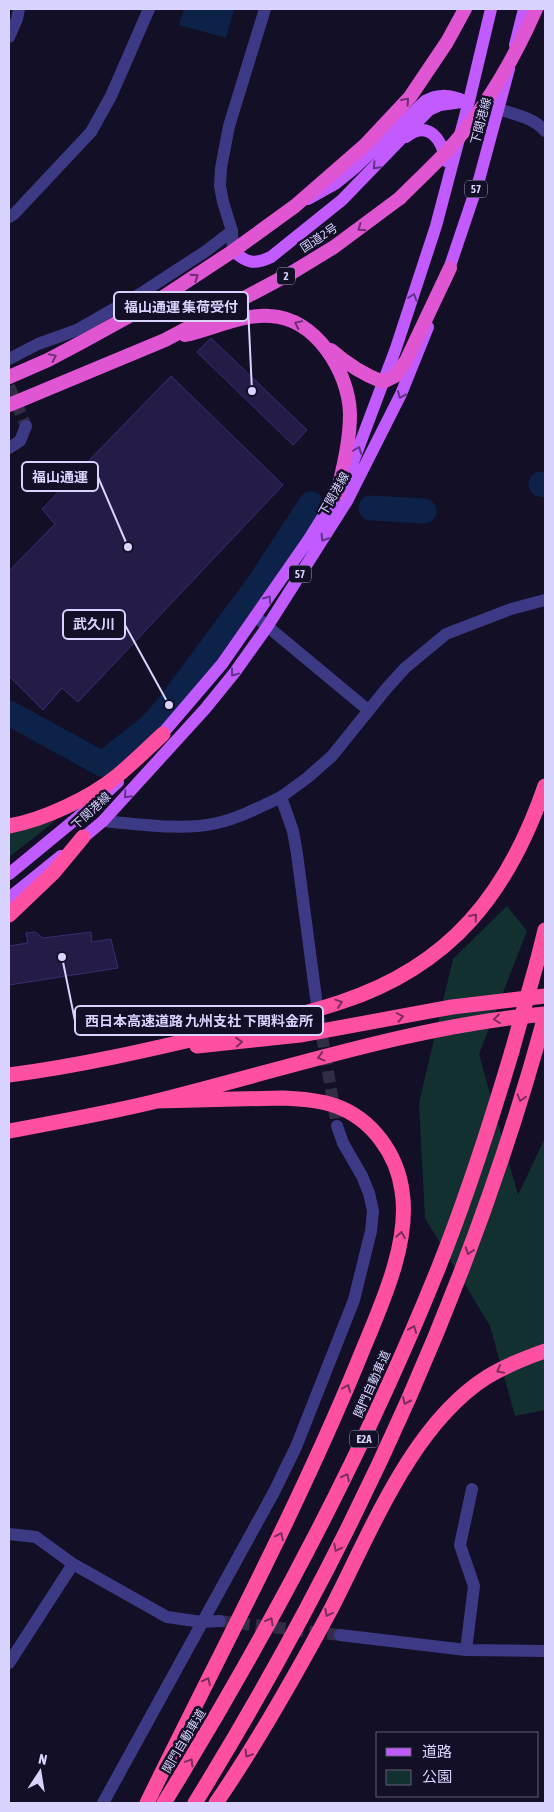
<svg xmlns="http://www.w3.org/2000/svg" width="554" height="1812" font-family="'Asap Condensed','Noto Sans JP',sans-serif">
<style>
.green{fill:#12302f}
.water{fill:#0c2248}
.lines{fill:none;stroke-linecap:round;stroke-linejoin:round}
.river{stroke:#0c2248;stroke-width:25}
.building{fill:#241b47;stroke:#3b2d73}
.minor-tunnel{stroke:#312d47;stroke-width:12;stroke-dasharray:12 6;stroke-linecap:butt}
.tertiary-tunnel{stroke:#312d47;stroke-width:12;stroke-dasharray:12 6;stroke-linecap:butt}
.minor{stroke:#3d3a85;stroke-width:12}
.tertiary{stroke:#3d3a85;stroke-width:12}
.primary{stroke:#c25bff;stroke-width:12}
.trunk{stroke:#e055d1;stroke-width:14}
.motorway{stroke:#ff4fa3;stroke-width:15}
.trunk-bridge{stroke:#e055d1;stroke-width:14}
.motorway-bridge{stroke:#ff4fa3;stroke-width:15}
.oneway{stroke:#6f2e73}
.oneway2{stroke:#623188}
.oneway3{stroke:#7d2c5e}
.labels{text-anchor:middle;stroke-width:5;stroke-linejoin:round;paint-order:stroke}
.shield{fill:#130f26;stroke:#9e99be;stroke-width:1}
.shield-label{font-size:11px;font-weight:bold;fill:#d9d4ff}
.street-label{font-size:12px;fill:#d9d4ff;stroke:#130f26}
.leader{fill:none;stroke:#d9d4ff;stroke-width:2}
.callout-dot{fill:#d9d4ff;stroke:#130f26;stroke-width:2}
.callout{fill:#130f26;stroke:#d9d4ff;stroke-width:2}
.callout-label{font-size:14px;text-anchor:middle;font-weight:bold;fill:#d9d4ff}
</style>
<rect width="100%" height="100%" fill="#130f26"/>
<!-- green -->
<path class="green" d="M55,821l-46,36v-25z
M507,906l20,25 -48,123 39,141 27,-57v272l-30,6 -25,-90 -65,-108 -6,-115 34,-144z"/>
<!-- water -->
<path class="water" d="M184,9h50l-8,29 -47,-13z"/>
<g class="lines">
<!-- river -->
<path class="river" d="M541,484l4,1
M371,508l53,3
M9,713l93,51 50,-39 17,-20 89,-120 53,-81"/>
</g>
<!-- building -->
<path class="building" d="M211,338l96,92 -14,15 -96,-93z
M171,376l112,109 -205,217 -16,-14 -19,22 -34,-34v-105l46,-47 -13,-15z
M35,932l8,6 48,-6 1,10 19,-3 7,29 -109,17v-39l19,-3 -2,-10z"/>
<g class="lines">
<!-- minor-tunnel -->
<path class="minor-tunnel" d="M9,386l17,40
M220,1621l120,14"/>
<!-- tertiary-tunnel -->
<path class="tertiary-tunnel" d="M316,1000l21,126"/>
<!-- minor -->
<path class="minor" d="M9,217l5,-3 77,-82 20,-36 38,-87
M9,359l29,-15 39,-14 63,-36 66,-43 26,-20
M9,448l11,-7 6,-15
M103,821c34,3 81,10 114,2 22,-5 43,-16 64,-26
M9,1534l27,3 37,27 94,53 35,5 18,-1
M340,1635l126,15 79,1
M466,1650l8,-64 -14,-41 12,-56
M9,1663l64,-99"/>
<!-- tertiary -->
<path class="tertiary" d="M9,37l8,-18 2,-10
M498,109c16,5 36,9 47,22
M233,251l-1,-20 -9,-29 -3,-16 1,-18 8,-42 36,-117
M255,616l113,94
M316,998l-19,-144 -4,-23 -12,-34 26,-19 25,-22 54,-67 19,-21 41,-34 65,-25 34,-9
M103,1803l171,-311 22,-45 58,-147 17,-69 2,-20 -4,-18 -7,-17 -19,-33 -6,-17"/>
<!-- primary -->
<path class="primary" d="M515,45l9,-36
M406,137c23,-18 36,3 40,24
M308,199l27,-15 21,-17 69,-66c12,-7 22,-6 35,-2
M233,251c14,12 21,14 38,6l71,-57 87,-90 11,-5 29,-4
M446,278l33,-98 30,-111
M157,740l65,-76 87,-125 28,-45 15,-29 44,-117 40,-122 33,-125 22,-92
M77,843l26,-22 102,-112 30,-37 32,-45 80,-126 54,-107 27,-67
M9,874l85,-70 24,-22
M9,898l52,-42"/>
<!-- trunk -->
<path class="trunk" d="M185,335c28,-6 56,-21 85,-19 46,2 79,56 80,98 0,27 -7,54 -13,80
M331,350c16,14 31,24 52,32l12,-6 11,-15 44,-93
M9,377l39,-17 34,-18 78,-43 73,-48 62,-45 70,-61 45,-48 37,-55 18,-33
M9,405l156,-65 128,-68 41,-25 66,-49"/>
<!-- motorway -->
<path class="motorway" d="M9,826c34,-6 81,-28 108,-50 16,-13 31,-28 46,-42
M9,915l45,-43 29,-35
M537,962l8,-32
M197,1046l103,-11 152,-28 93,-11
M9,1075c70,-9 139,-25 207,-41 42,-10 84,-18 125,-32 110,-36 167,-109 204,-216
M9,1131c49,-9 99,-18 148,-30 129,-32 255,-75 388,-87
M147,1803c71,-146 148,-289 210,-439 20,-50 54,-118 45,-173 -5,-37 -30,-72 -66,-85 -17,-6 -36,-7 -54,-8l-126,3
M164,1803c105,-171 199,-348 274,-534 29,-72 52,-144 74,-218
M195,1803c150,-244 275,-510 350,-787
M216,1803c42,-61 79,-127 114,-192 40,-77 81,-186 157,-234 18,-11 38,-19 58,-26"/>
<!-- trunk-bridge -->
<path class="trunk-bridge" d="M400,198c16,-16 33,-32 49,-49 37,-41 65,-90 87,-140"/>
<!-- motorway-bridge -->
<path class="motorway-bridge" d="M512,1051l25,-89"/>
</g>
<!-- one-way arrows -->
<defs><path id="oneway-chevron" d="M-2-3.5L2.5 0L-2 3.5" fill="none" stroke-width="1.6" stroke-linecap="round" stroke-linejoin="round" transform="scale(1.25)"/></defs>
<g class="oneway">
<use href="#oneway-chevron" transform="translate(406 101) rotate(-49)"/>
<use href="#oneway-chevron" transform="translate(361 228) rotate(145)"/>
<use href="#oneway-chevron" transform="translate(195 277) rotate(-33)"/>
<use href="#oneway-chevron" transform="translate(298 324) rotate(-154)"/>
<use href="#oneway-chevron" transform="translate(53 357) rotate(-26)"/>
</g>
<g class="oneway2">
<use href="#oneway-chevron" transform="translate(376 166) rotate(133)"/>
<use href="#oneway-chevron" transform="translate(413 297) rotate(-72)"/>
<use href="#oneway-chevron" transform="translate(401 395) rotate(114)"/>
<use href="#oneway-chevron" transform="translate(358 450) rotate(-69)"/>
<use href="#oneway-chevron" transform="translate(324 538) rotate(122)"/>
<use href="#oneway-chevron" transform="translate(268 599) rotate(-55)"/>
<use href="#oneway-chevron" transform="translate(234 673) rotate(127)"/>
<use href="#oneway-chevron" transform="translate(127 795) rotate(133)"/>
</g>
<g class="oneway3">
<use href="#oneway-chevron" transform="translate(474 917) rotate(-49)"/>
<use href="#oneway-chevron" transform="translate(339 1003) rotate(-18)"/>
<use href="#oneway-chevron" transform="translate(400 1017) rotate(-11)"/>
<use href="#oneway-chevron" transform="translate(497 1019) rotate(173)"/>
<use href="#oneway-chevron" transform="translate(239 1042) rotate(-5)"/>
<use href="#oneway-chevron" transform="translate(321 1057) rotate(165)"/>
<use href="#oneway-chevron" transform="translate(521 1098) rotate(107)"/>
<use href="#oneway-chevron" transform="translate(401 1235) rotate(-81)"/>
<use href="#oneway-chevron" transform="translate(469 1251) rotate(110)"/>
<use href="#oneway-chevron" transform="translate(413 1329) rotate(-67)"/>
<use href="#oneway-chevron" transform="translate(500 1370) rotate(152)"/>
<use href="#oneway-chevron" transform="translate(347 1388) rotate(-68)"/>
<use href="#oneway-chevron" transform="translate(406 1401) rotate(114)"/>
<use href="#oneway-chevron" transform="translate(346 1477) rotate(-63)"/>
<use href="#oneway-chevron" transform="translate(280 1536) rotate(-64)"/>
<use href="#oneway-chevron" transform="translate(337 1548) rotate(117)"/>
<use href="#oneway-chevron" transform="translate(328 1613) rotate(118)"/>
<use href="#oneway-chevron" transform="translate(270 1621) rotate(-61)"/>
<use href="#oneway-chevron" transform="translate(207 1681) rotate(-63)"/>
<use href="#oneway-chevron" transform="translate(248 1754) rotate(122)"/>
<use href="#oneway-chevron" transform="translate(190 1762) rotate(-59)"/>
</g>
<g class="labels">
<!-- shield labels -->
<g class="shield">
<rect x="465" y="180.5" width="22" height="17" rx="4"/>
<rect x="277" y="267.5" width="18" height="17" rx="4"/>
<rect x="289" y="565.5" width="22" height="17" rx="4"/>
<rect x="350" y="1430.5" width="28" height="17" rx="4"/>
</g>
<g class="shield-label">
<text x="476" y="193">57</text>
<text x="286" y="280">2</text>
<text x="300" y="578">57</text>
<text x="364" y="1443">E2A</text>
</g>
<!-- street labels -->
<g class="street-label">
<text transform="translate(481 121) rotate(-75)" y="4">下関港線</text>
<text transform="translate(319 238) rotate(-33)" y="4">国道2号</text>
<text transform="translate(334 494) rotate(-60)" y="4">下関港線</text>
<text transform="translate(91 811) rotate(-43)" y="4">下関港線</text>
<text transform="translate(372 1384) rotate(-66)" y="4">関門自動車道</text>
<text transform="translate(184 1741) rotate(-59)" y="4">関門自動車道</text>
</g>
</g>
<!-- callouts -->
<path class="leader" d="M252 391L248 307M128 547L98 477M169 705L125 625M62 957L75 1021"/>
<g class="callout-dot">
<circle cx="252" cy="391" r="5"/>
<circle cx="128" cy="547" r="5"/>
<circle cx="169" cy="705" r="5"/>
<circle cx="62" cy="957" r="5"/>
</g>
<g class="callout">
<rect x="114" y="292" width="134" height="29" rx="5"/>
<rect x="22" y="462" width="76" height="29" rx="5"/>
<rect x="63" y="610" width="62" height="29" rx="5"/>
<rect x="75" y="1006" width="248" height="29" rx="5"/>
</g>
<g class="callout-label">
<text x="181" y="312">福山通運 集荷受付</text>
<text x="60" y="482">福山通運</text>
<text x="94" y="629">武久川</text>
<text x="199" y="1026">西日本高速道路 九州支社 下関料金所</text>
</g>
<!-- border -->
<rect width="554" height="1812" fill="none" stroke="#d9d4ff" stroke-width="20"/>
<!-- legend -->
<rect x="376" y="1732" width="162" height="65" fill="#130f26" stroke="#625e7d"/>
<rect x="386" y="1748" width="25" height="8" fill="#c25bff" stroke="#625e7d"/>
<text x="422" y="1757" font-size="15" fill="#d9d4ff">道路</text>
<rect x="386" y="1770" width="25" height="15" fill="#12302f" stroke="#625e7d"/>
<text x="422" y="1782" font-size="15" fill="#d9d4ff">公園</text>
<!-- north arrow -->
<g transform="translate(40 1772) rotate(12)" stroke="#130f26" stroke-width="4" paint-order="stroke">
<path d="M0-4L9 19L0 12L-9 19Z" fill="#d9d4ff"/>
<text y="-8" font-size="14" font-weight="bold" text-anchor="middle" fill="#d9d4ff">N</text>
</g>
</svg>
